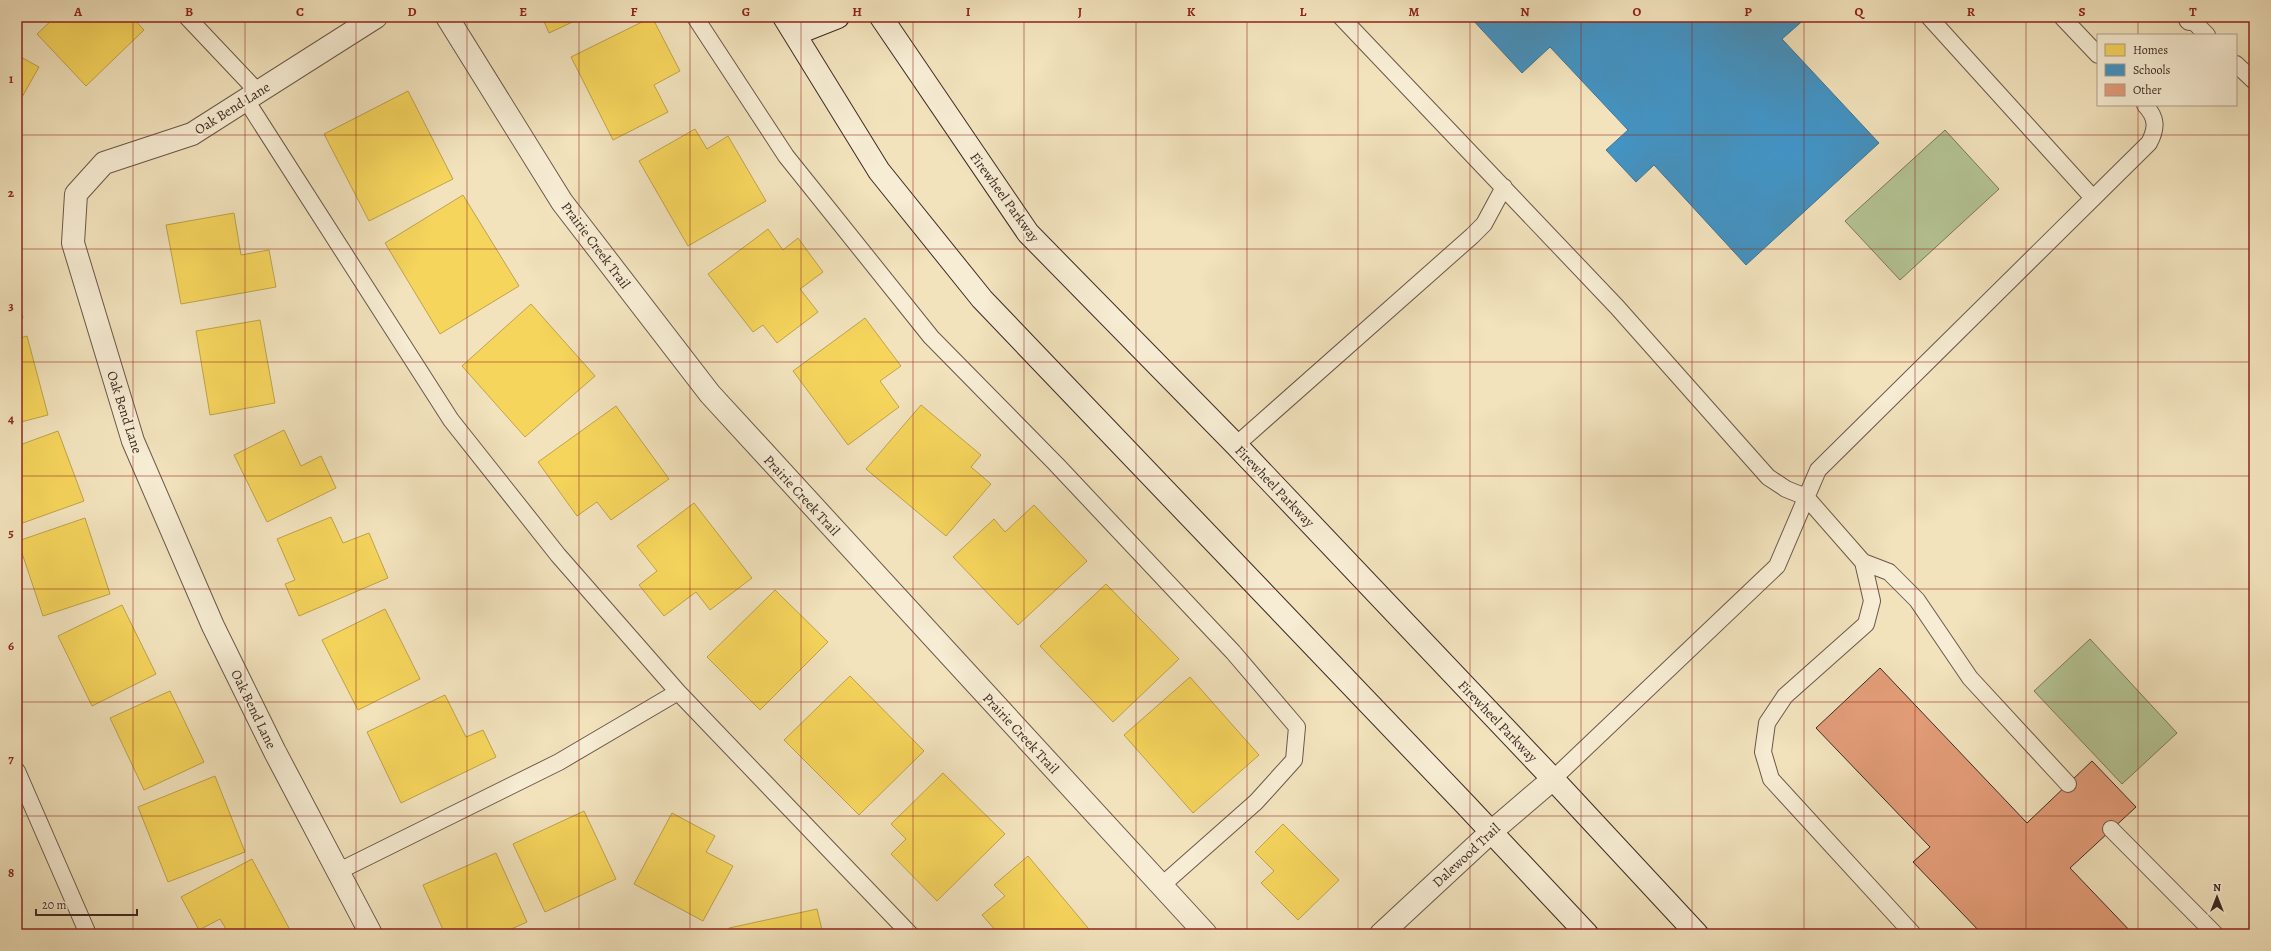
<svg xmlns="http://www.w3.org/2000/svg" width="2271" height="951" font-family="Alegreya,serif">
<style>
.green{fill:#b5c595;stroke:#7a785c}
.homes{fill:#f6d55c;stroke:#bfa24b}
.schools{fill:#4393c3;stroke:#427493}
.building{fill:#e39d79;stroke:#3e2a23}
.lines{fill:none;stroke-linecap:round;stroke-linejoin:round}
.lane-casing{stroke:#6b584a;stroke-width:18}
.street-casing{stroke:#6b584a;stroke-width:24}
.secondary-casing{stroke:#3e2a23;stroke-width:24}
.lane{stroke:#f7edd4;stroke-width:16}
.street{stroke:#f7edd4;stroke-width:22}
.secondary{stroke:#f7edd4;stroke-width:22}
.grid{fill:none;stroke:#8f2418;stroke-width:1;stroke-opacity:0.55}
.labels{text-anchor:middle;stroke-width:4;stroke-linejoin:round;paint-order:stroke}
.street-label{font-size:14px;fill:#3e2a23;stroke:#f7edd4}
.neatline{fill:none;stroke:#8f2418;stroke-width:1.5}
.grid-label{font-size:13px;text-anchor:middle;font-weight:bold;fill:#8f2418}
</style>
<rect width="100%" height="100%" fill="#f2e3bd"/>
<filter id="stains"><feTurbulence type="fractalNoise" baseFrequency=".005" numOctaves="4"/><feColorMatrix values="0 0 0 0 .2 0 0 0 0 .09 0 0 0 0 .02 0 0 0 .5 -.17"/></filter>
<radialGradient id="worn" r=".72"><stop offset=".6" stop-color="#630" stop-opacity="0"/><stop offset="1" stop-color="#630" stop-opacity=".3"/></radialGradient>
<!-- green -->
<path class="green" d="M1945,130l54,59 -99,91 -55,-59z
M2090,639l87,94 -55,51 -88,-93z"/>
<!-- homes -->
<path class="homes" d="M55,17h77l12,13 -58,56 -49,-52z
M542,17h41l-34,16z
M652,17l28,54 -26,14 14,27 -55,28 -42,-83z
M17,55l22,12 -22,39z
M408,91l45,88 -84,42 -45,-87z
M695,129l12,20 21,-13 38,65 -78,45 -49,-85z
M463,195l56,91 -79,48 -55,-91z
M234,213l7,42 28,-5 7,37 -95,17 -15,-79z
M768,229l15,21 15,-12 25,34 -23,17 18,23 -41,31 -14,-18 -10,7 -45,-58z
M17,292l6,26 -6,2z
M531,304l64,72 -70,61 -63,-71z
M865,318l36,48 -21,15 19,26 -51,38 -55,-74z
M260,320l15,83 -65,12 -14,-84z
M27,336l21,79 -31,8v-84z
M921,405l60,50 -10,12 20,17 -45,52 -80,-67z
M616,406l53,73 -58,41 -14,-18 -20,14 -39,-54z
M284,430l17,36 20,-10 15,32 -69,34 -33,-67z
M58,431l26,70 -67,24v-79z
M694,503l58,75 -42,32 -14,-18 -32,24 -25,-31 18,-14 -20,-25z
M1034,505l53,56 -69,64 -65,-68 41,-38 11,13z
M331,517l12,26 26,-10 19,45 -89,38 -14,-32 10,-4 -18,-41z
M85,518l25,76 -67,22 -25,-75z
M1106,584l73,75 -66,63 -73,-76z
M775,590l53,52 -68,68 -53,-53z
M122,605l34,69 -64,32 -34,-70z
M385,609l35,70 -62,31 -36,-70z
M850,676l74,75 -65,64 -75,-75z
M1190,677l69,78 -66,58 -69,-78z
M170,691l34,71 -60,28 -34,-72z
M445,695l21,42 17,-7 13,27 -95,46 -34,-71z
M943,773l62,61 -68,67 -46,-47 15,-15 -15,-15z
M215,776l30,76 -77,30 -30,-75z
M584,811l32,68 -71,33 -32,-68z
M672,813l43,23 -9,16 27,14 -30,55 -69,-37z
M1283,824l56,56 -41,40 -37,-37 13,-12 -19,-19z
M496,853l31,69 -27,12h-55l-22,-49z
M1028,856l65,78h-100l3,-3 -14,-16 23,-19 -11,-11z
M252,859l38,71 -7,4h-54l-9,-15 -21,11 -18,-33z
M817,909l6,25h-93l-1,-6z"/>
<!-- schools -->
<path class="schools" d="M1470,17h337l-25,22 97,104 -133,122 -92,-100 -18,17 -30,-32 22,-20 -78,-83 -28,26z"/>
<!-- building -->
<path class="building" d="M1880,668l147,155 65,-62 44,46 -66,61 63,66h-151l-69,-72 17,-15 -114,-119z"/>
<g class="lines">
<!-- lane casing -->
<g class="lane-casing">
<path id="lane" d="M187,17l71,75
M695,17l91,139 145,181 125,127 177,188 64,75 -3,33 -38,42 -95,84
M1341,17l276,290 151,170 18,12 20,8 57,65 26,10 28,28 53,78 98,106
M1929,17l164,181
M2062,17l36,38
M2189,17l18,18
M2236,64l18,17
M246,100l205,320 107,135 120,137 232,242
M1236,445l236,-209 12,-12 20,-37
M1863,562l9,39 -6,23 -81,72 -18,27 -4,29 8,27 142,155
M17,771l71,163
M1553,779l224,-213 41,-96 331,-327c8,-15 8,-25 -4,-38
M2111,829l104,105
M337,872l222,-110 119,-70"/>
</g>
<!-- street casing -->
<g class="street-casing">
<path id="street" d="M447,17l115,185 148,192 496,540
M2190,19l2,-2
M371,934l-96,-182 -62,-126 -80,-185 -60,-198 3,-49 28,-31 88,-29 184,-117
M1381,934l110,-102 62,-53"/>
</g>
<!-- secondary casing -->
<g class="secondary-casing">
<path id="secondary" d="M784,17l95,154 103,128 483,505 122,130
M881,17l147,216 208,212 317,334 144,155
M795,34l43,-17"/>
</g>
<!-- lane -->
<use href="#lane" class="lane"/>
<!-- street -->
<use href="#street" class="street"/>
<!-- secondary -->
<use href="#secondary" class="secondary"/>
</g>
<!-- grid -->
<path class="grid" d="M133,17v917M245,17v917M356,17v917M467,17v917M579,17v917M690,17v917M801,17v917M913,17v917M1024,17v917M1136,17v917M1247,17v917M1358,17v917M1470,17v917M1581,17v917M1692,17v917M1804,17v917M1915,17v917M2026,17v917M2138,17v18M2138,105v829M17,135h2237M17,249h2237M17,362h2237M17,476h2237M17,589h2237M17,702h2237M17,816h2237"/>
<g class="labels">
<!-- street labels -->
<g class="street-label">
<text transform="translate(232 108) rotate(-32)" y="5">Oak Bend Lane</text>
<text transform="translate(1005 197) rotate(54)" y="5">Firewheel Parkway</text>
<text transform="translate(596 245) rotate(53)" y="5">Prairie Creek Trail</text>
<text transform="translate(125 412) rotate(72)" y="5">Oak Bend Lane</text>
<text transform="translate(1275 486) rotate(46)" y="5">Firewheel Parkway</text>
<text transform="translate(802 495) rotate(47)" y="5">Prairie Creek Trail</text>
<text transform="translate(254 709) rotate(64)" y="5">Oak Bend Lane</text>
<text transform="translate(1498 721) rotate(46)" y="5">Firewheel Parkway</text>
<text transform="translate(1021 733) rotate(47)" y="5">Prairie Creek Trail</text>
<text transform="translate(1466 855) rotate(-43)" y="5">Dalewood Trail</text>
</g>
</g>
<!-- margin -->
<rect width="2271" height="951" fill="none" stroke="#f2e3bd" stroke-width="44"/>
<!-- legend -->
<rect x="2097" y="34" width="140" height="72" fill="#f7edd4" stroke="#ad9f8d"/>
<rect x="2105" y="44" width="20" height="12" fill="#f6d55c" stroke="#ad9f8d"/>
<text x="2133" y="54" font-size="12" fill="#3e2a23">Homes</text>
<rect x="2105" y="64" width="20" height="12" fill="#4393c3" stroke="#ad9f8d"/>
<text x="2133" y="74" font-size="12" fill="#3e2a23">Schools</text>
<rect x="2105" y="84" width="20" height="12" fill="#e39d79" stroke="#ad9f8d"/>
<text x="2133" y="94" font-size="12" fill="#3e2a23">Other</text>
<!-- north arrow -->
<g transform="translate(2217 897)" stroke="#f7edd4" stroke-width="3" paint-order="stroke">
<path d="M0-3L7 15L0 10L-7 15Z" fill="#3e2a23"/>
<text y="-6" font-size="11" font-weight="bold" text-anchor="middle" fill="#3e2a23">N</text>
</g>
<!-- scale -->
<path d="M36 909v6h101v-6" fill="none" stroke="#3e2a23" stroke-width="2"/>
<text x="42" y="909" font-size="12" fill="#3e2a23" stroke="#f7edd4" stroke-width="3" paint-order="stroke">20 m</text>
<rect x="22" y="22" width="2227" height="907" class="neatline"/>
<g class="grid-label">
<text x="78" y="16">A</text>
<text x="189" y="16">B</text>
<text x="300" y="16">C</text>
<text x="412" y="16">D</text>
<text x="523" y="16">E</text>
<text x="634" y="16">F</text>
<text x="746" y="16">G</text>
<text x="857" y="16">H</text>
<text x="968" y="16">I</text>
<text x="1080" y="16">J</text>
<text x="1191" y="16">K</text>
<text x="1303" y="16">L</text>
<text x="1414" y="16">M</text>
<text x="1525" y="16">N</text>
<text x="1637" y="16">O</text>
<text x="1748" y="16">P</text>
<text x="1859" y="16">Q</text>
<text x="1971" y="16">R</text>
<text x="2082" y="16">S</text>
<text x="2193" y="16">T</text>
<text x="11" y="83">1</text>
<text x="11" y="197">2</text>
<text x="11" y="310">3</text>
<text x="11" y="423">4</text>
<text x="11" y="537">5</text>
<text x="11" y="650">6</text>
<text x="11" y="763">7</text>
<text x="11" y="877">8</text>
</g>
<rect width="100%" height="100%" filter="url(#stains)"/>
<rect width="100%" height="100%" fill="url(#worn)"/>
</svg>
